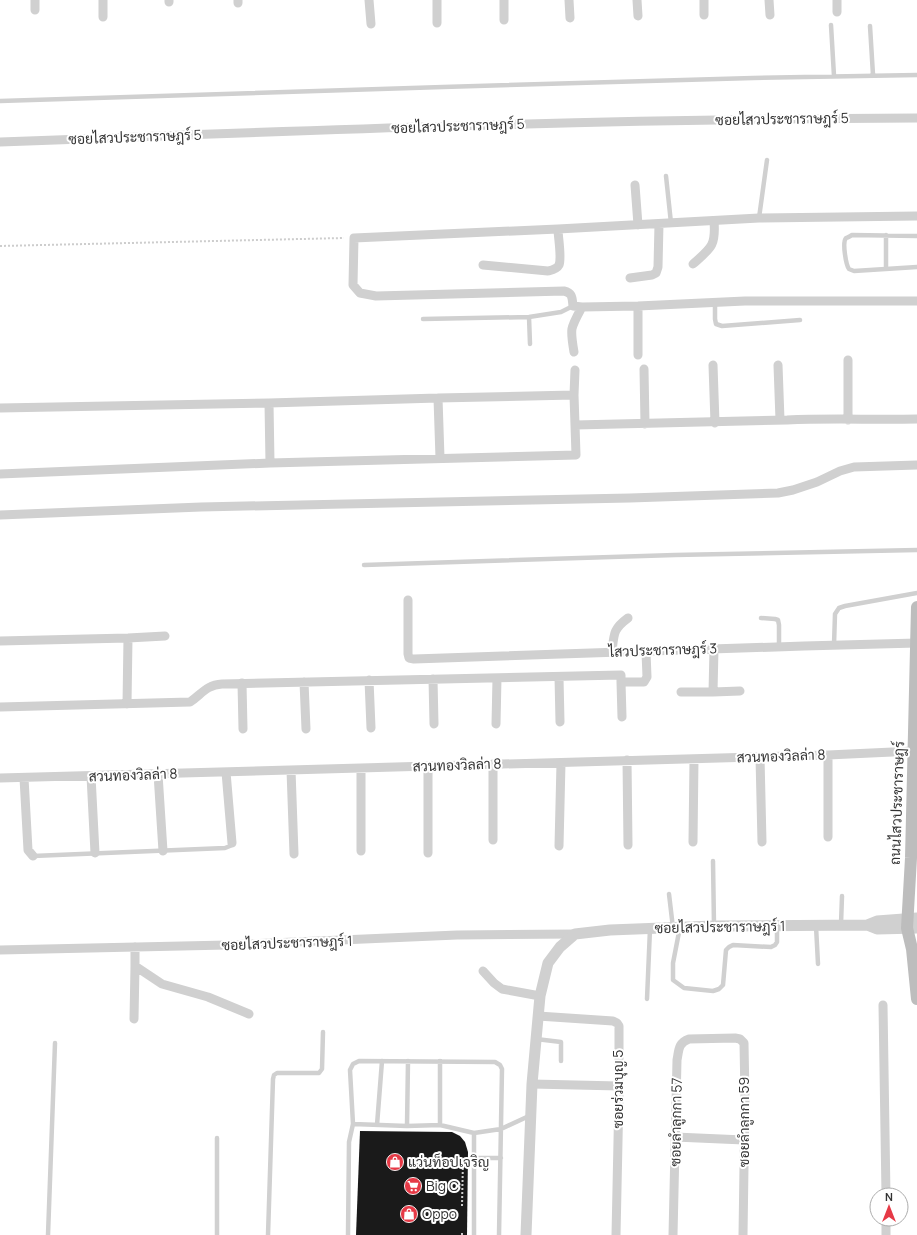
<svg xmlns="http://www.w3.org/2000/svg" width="917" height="1235" font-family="Manrope,Sarabun,sans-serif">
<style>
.building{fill:#1a1a1a}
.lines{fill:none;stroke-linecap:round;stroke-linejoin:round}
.path{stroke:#cdcdcd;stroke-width:2;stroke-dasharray:2 2;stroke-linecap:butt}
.service{stroke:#d0d0d0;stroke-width:4.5}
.minor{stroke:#d0d0d0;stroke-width:9}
.tertiary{stroke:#d0d0d0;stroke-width:11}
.secondary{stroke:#bdbdbd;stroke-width:12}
.labels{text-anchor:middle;stroke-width:4;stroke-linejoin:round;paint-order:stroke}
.street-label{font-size:14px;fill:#333;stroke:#fff}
.poi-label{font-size:14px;fill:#333;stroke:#fff;text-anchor:start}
</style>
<rect width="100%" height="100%" fill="#fff"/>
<!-- building -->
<path class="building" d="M360,1131l92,1 8,4 5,6 3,10 -1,83h-111z"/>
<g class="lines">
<!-- path -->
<path class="path" d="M0,246l344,-8
M462,1206l1,-47
M462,1235v-2"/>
<!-- service -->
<path class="service" d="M831,25l3,51
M870,26l3,49
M0,101l443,-14 310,-9 164,-3
M666,176l5,47
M759,218l8,-58
M917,236l-65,-1c0,0 -5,3 -6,3 -4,4 0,27 3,31l5,2 63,-4
M886,269v-34
M715,302v17l1,5 6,2 78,-6
M529,317l1,27
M423,319l106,-2 32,-5 12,-6
M364,565l311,-10 242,-5
M761,618l14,1 3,1 1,5v22
M834,645l1,-31 4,-6 6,-2 72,-13
M33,856l192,-8 5,-2 2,-3
M713,861l1,65
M669,894l4,34
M841,924l1,-28
M816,926l2,38
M680,927l-7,36v17l11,8 29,3 6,-2 4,-4 3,-35 3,-3 4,-2 38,2 4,-2 2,-3v-16
M647,999l3,-70
M536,1039l25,3v19
M440,1061v64
M353,1124l-3,-54 3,-6 6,-3 136,1 5,3 2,4 -3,166
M377,1125l5,-64
M407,1126l1,-65
M474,1158h27
M48,1235l7,-192
M217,1235v-97
M268,1235l5,-156 1,-4 3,-2h42l3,-4 1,-37
M348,1235l1,-93 4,-18 54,2 33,-1 34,8 27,-4 28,-13
M474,1235v-102"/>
<!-- minor -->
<path class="minor" d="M35,0v10
M103,0v17
M238,0v3
M369,0l2,24
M437,0v23
M504,0v20
M569,0l1,18
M637,0l1,16
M704,0v15
M769,0l1,15
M837,0v12
M169,2v-2
M0,142c306,-12 611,-23 917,-24
M635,185l3,40
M917,216l-158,2 -201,11 -204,9 -1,47 7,8 16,3 188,-5c9,2 8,7 9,15l9,1 56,-1 107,-5h172
M693,264c18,-16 23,-18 21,-43
M483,265l65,6c4,-1 9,-2 11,-6 3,-7 -1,-28 -1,-36
M630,278l22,-3 4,-2 2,-6 1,-43
M638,306v49
M574,352c-4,-24 -4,-23 8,-45
M848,360v60
M713,365l2,58
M778,365l2,55
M644,369l1,55
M574,395l1,-25
M438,398l2,60
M269,403l1,60
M0,408l269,-5 169,-5 136,-3 1,30
M0,474l270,-11 306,-8 -1,-30c70,-1 141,-3 212,-5 43,-2 87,0 130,-1
M0,515l201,-8 429,-9 148,-5 15,-3 24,-8 23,-11 14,-4 63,-2
M408,600v54l1,4 5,1 390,-13 113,-3
M0,641l128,-3 37,-2
M714,649l-1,43 27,-1
M612,652c2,-18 1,-23 16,-34
M559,677l1,45
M433,679l1,45
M369,680l2,48
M304,682l2,47
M242,683l1,46
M681,692h32
M127,704l1,-66
M0,707l190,-5c12,-8 16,-17 32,-18l399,-9v7
M622,717l-1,-35h23l3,-5 -1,-25
M496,724l1,-46
M828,755v82
M760,757l2,85
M627,760l1,85
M493,764v76
M361,768v83
M291,770l3,84
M226,772l6,71
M158,774l5,77
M91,776l4,77
M0,778l828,-23 86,-4
M24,778l4,72 5,6
M693,842l1,-83
M559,846l2,-83
M428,853v-87
M135,947v19l27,18 46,13 41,17
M0,950l227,-5 230,-10 118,-1
M483,971l11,12 8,6 38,7
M883,1005l3,190
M538,1016l75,5 4,2 2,3v68l-3,141
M134,1019l1,-53
M532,1084l87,2
M675,1137l69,3
M886,1219v16
M673,1235l4,-175c2,-10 1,-17 12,-21l46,-1 5,1 4,4 1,55 -2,137"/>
<!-- tertiary -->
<path class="tertiary" d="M867,925l10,-4 40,-3
M526,1235l6,-151 8,-88 8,-33 12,-16 15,-13 35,-4 104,-4 153,-1 10,4 40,-1"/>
<!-- secondary -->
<path class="secondary" d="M917,607l-6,251 -4,70 5,21 5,50"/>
</g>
<!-- icons -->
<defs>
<g id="shop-disc" transform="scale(0.9)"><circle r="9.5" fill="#e63946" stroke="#fff"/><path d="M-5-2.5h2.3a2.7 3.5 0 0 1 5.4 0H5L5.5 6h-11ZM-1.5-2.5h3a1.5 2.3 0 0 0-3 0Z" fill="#fff"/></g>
<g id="supermarket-disc" transform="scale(0.9)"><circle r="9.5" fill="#e63946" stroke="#fff"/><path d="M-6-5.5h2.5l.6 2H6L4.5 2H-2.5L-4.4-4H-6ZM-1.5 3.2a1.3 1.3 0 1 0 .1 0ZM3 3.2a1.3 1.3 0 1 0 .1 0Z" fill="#fff"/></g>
</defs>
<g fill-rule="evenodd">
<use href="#shop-disc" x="395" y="1162"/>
<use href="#supermarket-disc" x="413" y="1186"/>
<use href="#shop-disc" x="409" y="1214"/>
</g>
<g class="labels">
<!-- street labels -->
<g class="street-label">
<text transform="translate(782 119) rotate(-1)" y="5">ซอยไสวประชาราษฎร์ 5</text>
<text transform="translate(458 126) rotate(-2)" y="5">ซอยไสวประชาราษฎร์ 5</text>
<text transform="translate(135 137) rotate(-2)" y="5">ซอยไสวประชาราษฎร์ 5</text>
<text transform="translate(663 650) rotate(-2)" y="5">ไสวประชาราษฎร์ 3</text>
<text transform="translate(781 756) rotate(-2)" y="5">สวนทองวิลล่า 8</text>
<text transform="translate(457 765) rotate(-2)" y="5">สวนทองวิลล่า 8</text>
<text transform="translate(133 775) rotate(-2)" y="5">สวนทองวิลล่า 8</text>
<text transform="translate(897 803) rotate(-88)" y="5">ถนนไสวประชาราษฎร์</text>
<text transform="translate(720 927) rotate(-1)" y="5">ซอยไสวประชาราษฎร์ 1</text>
<text transform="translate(287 943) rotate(-2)" y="5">ซอยไสวประชาราษฎร์ 1</text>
<text transform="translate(618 1089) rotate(-90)" y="5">ซอยร่วมบุญ 5</text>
<text transform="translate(676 1122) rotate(-89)" y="5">ซอยลำลูกกา 57</text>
<text transform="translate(744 1122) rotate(-90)" y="5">ซอยลำลูกกา 59</text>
</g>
<!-- poi labels -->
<g class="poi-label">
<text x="408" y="1167">แว่นท็อปเจริญ</text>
<text x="426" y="1191">Big C</text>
<text x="422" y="1219">Oppo</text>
</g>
</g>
<!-- north arrow -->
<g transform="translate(889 1207)"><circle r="19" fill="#ffffff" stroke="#adadad"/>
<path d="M0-3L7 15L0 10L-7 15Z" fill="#e63946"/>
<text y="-6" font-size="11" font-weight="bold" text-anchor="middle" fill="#333333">N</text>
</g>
</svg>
